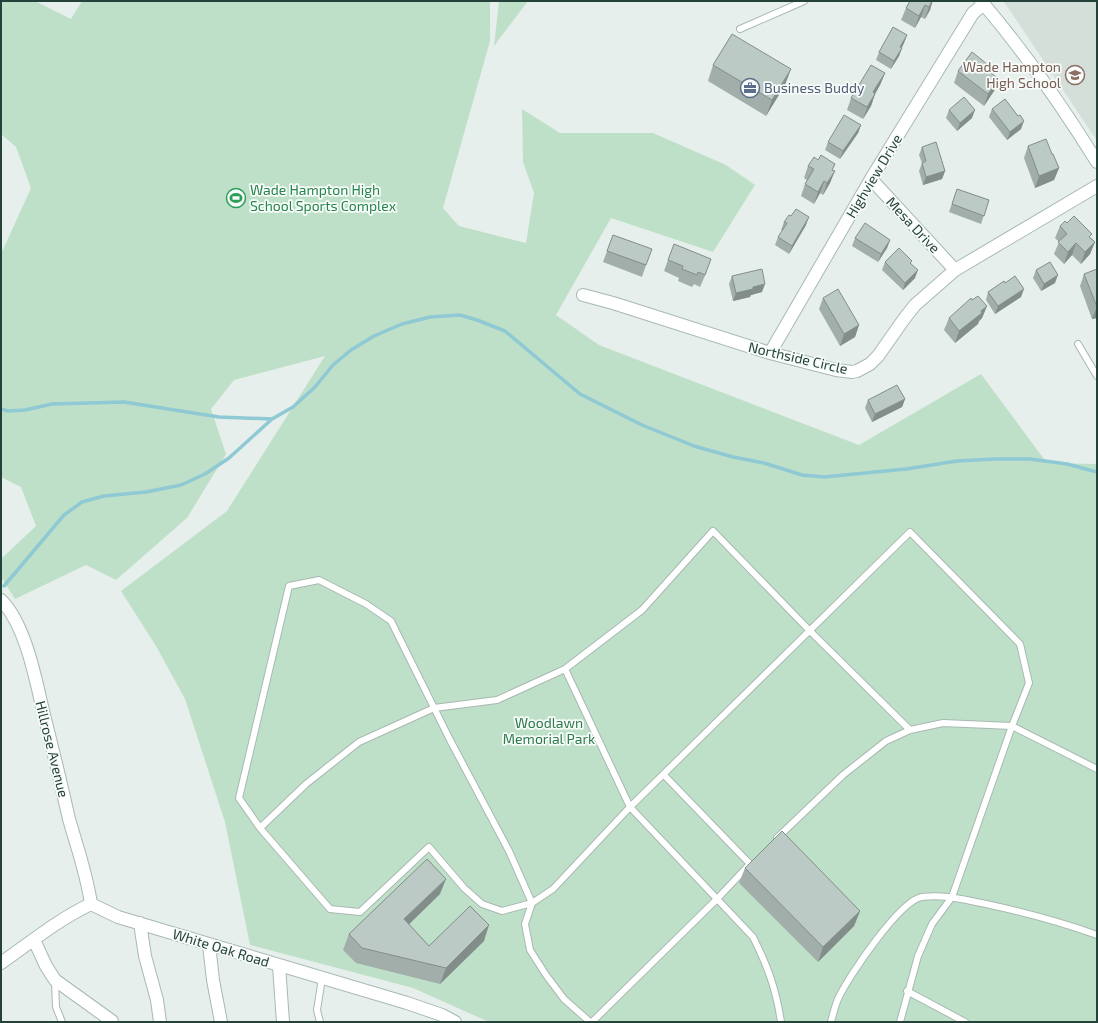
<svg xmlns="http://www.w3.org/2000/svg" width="1098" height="1023" font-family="'Exo 2',sans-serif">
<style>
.built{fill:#d4dfda}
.green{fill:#bfe0c8}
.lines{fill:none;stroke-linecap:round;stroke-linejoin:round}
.stream{stroke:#8ec9d4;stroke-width:3.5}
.lane-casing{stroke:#a8b8b2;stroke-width:8}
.street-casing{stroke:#a8b8b2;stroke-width:14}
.secondary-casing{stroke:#a4bbb3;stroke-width:14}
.lane{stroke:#fff;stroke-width:6}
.street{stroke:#fff;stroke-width:12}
.secondary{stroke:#fff;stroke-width:12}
.wall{fill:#a1aea9}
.shaded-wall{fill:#838d89}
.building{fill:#bbcac4;stroke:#838d89}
.labels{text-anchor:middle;stroke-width:3.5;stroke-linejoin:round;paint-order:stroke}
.education-label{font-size:14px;fill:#785e54;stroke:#f7fbf9;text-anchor:end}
.service-label{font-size:14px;fill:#4e5e75;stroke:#f7fbf9;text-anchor:start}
.street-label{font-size:14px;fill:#24423a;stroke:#f7fbf9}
.leisure-label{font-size:14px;fill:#27864d;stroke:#f7fbf9;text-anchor:start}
.park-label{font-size:14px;fill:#2d7a4b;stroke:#f7fbf9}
</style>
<rect width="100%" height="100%" fill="#e6efeb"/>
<!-- built -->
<path class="built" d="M1003,1h94v140l-88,-132z"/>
<!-- green -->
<path class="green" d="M1,1h34l36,18 11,-18h408v40l-47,167 16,18 67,17 8,-50 -11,-31 -1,-53 38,24h93l73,32 29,20 -42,67 -102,-34 -55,97 43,30 260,100 122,-71 66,89 50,1v558h-608l-76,-34 -163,-43 -25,-123 -40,-123 -29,-53 -35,-55 106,-80 98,-155 -91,24 -23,29 15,45 -39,64 -71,62 -30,-15 -71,34 -14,-22v-18l35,-33 -15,-39 -20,-10v-223l30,-66 -15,-41 -15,-13z
M499,1h29l-34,45z"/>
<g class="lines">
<!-- stream -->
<path class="stream" d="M1,409l7,2 17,-1 27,-6 72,-2 95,15 53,2
M4,586l60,-71 18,-13 22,-6 42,-4 35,-7 24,-11 24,-16 43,-39 21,-12 22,-20 18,-22 18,-15 23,-14 28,-12 28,-7 30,-2 17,5 28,11 75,63 62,31 52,21 39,11 31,6 38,12 22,2 82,-8 51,-8 38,-2h35l37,5 30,8"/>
<!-- lane casing -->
<g class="lane-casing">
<path id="lane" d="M740,29l64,-28
M1078,344l19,32
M565,669l65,138 123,130c15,30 23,52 28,85
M664,775l86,89
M260,828l46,-44 53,-42 75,-34 63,-8 68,-31 77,-59 71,-79 97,100 100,99
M777,838l66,-63 43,-34 24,-11 33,-7 69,3 85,43
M55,981l1,26 6,15
M907,991l58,31
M320,1022l-3,-12 5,-32
M590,1022l-26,-23 -18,-24 -16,-25 -5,-26 7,-21 -23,-52 -59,-111 -59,-119 -25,-17 -47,-24 -30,6 -50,212 21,30 70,81 30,3 69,-65 35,41 18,16 20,7 30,-8 21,-14 77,-82 280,-275 110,112 9,39 -17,43 -60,171 -20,27 -14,32 -18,66
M592,1022l125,-123 32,-34
M831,1022c2,-8 4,-16 7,-23 10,-22 62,-99 84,-102 22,-3 43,3 64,7 37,8 75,18 111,31"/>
</g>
<!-- street casing -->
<g class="street-casing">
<path id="street" d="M871,179l84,91
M583,295l30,8 157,50 66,17 16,2 5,-1 13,-7 8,-8 26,-37 11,-14 40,-35 142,-84
M770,353l101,-174 102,-166 11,-9
M1,600c25,25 35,81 43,115 9,35 17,69 25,104 8,28 18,56 22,85
M140,923l5,33 12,44 3,22
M34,940l12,26 9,14 57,41v1
M209,945l4,35 8,42
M1,963c30,-21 58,-44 90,-59l27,13 289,86 35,12 13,7
M279,966l4,56"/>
</g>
<!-- secondary casing -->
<g class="secondary-casing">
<path id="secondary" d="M981,1c43,50 81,105 116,161"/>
</g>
<!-- lane -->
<use href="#lane" class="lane"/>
<!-- street -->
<use href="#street" class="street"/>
<!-- secondary -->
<use href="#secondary" class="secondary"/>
</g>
<!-- wall -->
<path class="wall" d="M910,1h23l-3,9 -5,9 -4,-2 -6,11 -14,-8 5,-12z
M907,35l-3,8 -2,5 -3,8 -8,13 -15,-9 3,-8z
M713,65l72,20 -19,31 -58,-35z
M985,69l14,10 -5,12 -10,15 -30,-23 4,-12z
M885,73l-5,12 -5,9 -4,12 -8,13 -16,-9 4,-12z
M992,109l29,20 -14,11 -18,-23z
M949,110l23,8 -15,13 -11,-13z
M861,125l-3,8 -18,26 -15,-9 3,-8z
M1028,146l24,8 7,14 -5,12 -19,8 -11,-30z
M922,147l23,24 -3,8 -19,6 -4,-14 3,-8 -3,-8z
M808,166l25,4 -3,13 -7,12 -3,-2 -6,11 -13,-8 4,-12 2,-4 -3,-2z
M957,189l32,11 -8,24 -32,-12z
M784,222l22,3 -17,29 -14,-9 3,-8 5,-7h-2z
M1067,223l24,15 4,4 -5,12 -9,10 -9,-9 -8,9 -10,-10 5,-12 -4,-4 5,-12z
M613,235l33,30 -4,12 -39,-15z
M855,238l35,2 -3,8 -9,14 -26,-16z
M668,260l39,11 -7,16 -6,-3 -2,3 -14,-6 1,-3 -15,-7z
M885,262l26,1 4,15 -12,12 -21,-20z
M1097,269v49l-5,1 -12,-33 4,-12z
M1036,270l19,13 -14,8 -8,-13z
M732,276l30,16 -11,3 -1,2 -17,4 -4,-17z
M988,292l33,5 -26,17 -9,-14z
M823,298l36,27 -4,12 -15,9 -21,-37z
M972,300l15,6 -5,12 -3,3 -1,3 -23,19 -11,-13 5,-12z
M905,399l-3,8 -30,15 -7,-14 3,-8z
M745,868l115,43 -6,15 -36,36 -79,-79z
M440,894l-31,30 20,22 55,-5 -44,43 -84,-21 -13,-13 6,-16z"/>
<!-- shaded-wall -->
<path class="shaded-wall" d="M932,1l-2,9 -5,9 4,-12z
M925,5l-4,12 -6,11 4,-12z
M907,35l-3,8 -7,12 3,-8z
M902,48l-3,8 -8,13 3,-8z
M791,69l-6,16 -19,31 6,-16z
M885,73l-5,12 -5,9 -4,12 -8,13 10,-27z
M999,79l-5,12 -10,15 4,-12z
M975,110l-3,8 -15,13 3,-8z
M1024,121l-3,8 -14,11 3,-8z
M861,125l-3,8 -18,26 3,-8z
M1059,168l-5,12 -19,8 4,-12z
M835,171l-5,12 -7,12 4,-12z
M945,171l-3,8 -19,6 3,-8z
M824,181l-4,12 -6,11 4,-12z
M809,217l-3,8 -17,29 3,-8z
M890,240l-3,8 -9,14 3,-8z
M1095,242l-5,12 -9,10 4,-12z
M1076,243l-4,12 -8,9 4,-12z
M918,270l-3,8 -12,12 2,-7z
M1058,275l-3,8 -14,8 3,-7z
M765,284l-3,8 -11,3 -1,2 -17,4 3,-8 17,-6z
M1024,289l-3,8 -26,17 3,-8z
M987,306l-5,12 -3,3 -1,3 -23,19 4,-12z
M1097,307v11l-5,1z
M859,325l-4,12 -15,9 4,-12z
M905,399l-3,8 -30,15 3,-8z
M446,879l-6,15 -42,41 6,-16z
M860,911l-6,15 -36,36 5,-15z
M489,925l-5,16 -44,43 6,-16z"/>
<!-- building -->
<path class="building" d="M910,1h22l-3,6 -4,-2 -6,11 -13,-8z
M893,27l14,8 -7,12 2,1 -8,13 -15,-9z
M732,34l59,35 -19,31 -59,-35z
M972,52l15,12 -3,4 15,11 -11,15 -30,-23z
M871,65l14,8 -12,19 2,2 -8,13 -16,-9z
M964,97l11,13 -15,13 -11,-13z
M1005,99l13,17 2,-1 4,6 -14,11 -18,-23z
M844,115l17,10 -18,26 -15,-9z
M1046,139l6,15h1l6,14 -20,8 -11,-30z
M936,142l9,29 -19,6 -4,-14 4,-2 -4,-14z
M821,155l14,9 -3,6 3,1 -8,12 -3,-2 -6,11 -13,-8 9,-15 -6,-3 6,-9 4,3z
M957,189l32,11 -5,16 -32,-12z
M796,209l13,8 -17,29 -14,-9 9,-14 -3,-1 5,-7 2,1z
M1074,216l18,18 -3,3 6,5 -10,10 -9,-9 -8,9 -10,-10 9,-8 -7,-8 5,-5 2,2z
M865,223l25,17 -9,14 -26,-16z
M613,235l39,14 -6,16 -39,-14z
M674,244l37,15 -6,16 -7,-3 -1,3 -15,-6 1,-3 -15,-6z
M899,248l13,13 -2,2 8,7 -13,13 -20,-21z
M1050,262l8,13 -14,9 -8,-14z
M762,269l3,15 -12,3v2l-17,4 -4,-17z
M1097,269v38l-13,-33z
M1015,276l9,13 -26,17 -10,-14 16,-11 1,2z
M838,289l21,36 -15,9 -21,-36z
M978,296l9,10 -6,5 1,2 -23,18 -10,-13 22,-20 1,2z
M897,385l8,14 -30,15 -7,-14z
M782,831l78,80 -37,36 -78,-79z
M427,859l19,20 -42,40 25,27 41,-40 19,19 -43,43 -84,-20 -13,-14z"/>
<!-- icons -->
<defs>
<g id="school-ring" transform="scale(1)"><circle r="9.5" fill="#f7fbf9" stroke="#8d6e63" stroke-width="1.5"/><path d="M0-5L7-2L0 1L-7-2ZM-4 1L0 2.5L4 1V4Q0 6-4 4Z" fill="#8d6e63"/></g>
<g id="office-ring" transform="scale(1)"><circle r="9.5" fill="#f7fbf9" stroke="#5c6f8a" stroke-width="1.5"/><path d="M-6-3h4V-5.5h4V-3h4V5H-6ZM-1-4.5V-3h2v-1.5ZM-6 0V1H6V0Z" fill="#5c6f8a"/></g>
<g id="stadium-ring" transform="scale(1)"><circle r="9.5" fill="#f7fbf9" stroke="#2e9e5b" stroke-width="1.5"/><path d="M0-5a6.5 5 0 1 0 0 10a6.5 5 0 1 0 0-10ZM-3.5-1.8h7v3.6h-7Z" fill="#2e9e5b"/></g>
</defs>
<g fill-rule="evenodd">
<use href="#school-ring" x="1075" y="75"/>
<use href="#office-ring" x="750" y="88"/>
<use href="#stadium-ring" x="236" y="198"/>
</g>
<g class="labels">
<!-- education labels -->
<g class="education-label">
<text x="1061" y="72">Wade Hampton<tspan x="1061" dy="16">High School</tspan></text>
</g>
<!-- service labels -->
<g class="service-label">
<text x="764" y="93">Business Buddy</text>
</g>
<!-- street labels -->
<g class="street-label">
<text transform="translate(874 176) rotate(-59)" y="5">Highview Drive</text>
<text transform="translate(913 225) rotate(47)" y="5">Mesa Drive</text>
<text transform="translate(798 358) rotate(13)" y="5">Northside Circle</text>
<text transform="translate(52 749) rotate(76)" y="5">Hillrose Avenue</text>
<text transform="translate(221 948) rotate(17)" y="5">White Oak Road</text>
</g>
<!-- leisure labels -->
<g class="leisure-label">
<text x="250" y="195">Wade Hampton High<tspan x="250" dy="16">School Sports Complex</tspan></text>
</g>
<!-- park labels -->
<g class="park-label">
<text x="549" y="728">Woodlawn<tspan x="549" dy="16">Memorial Park</tspan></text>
</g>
</g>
<!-- border -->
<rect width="1098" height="1023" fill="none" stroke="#24423a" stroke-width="4"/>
</svg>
